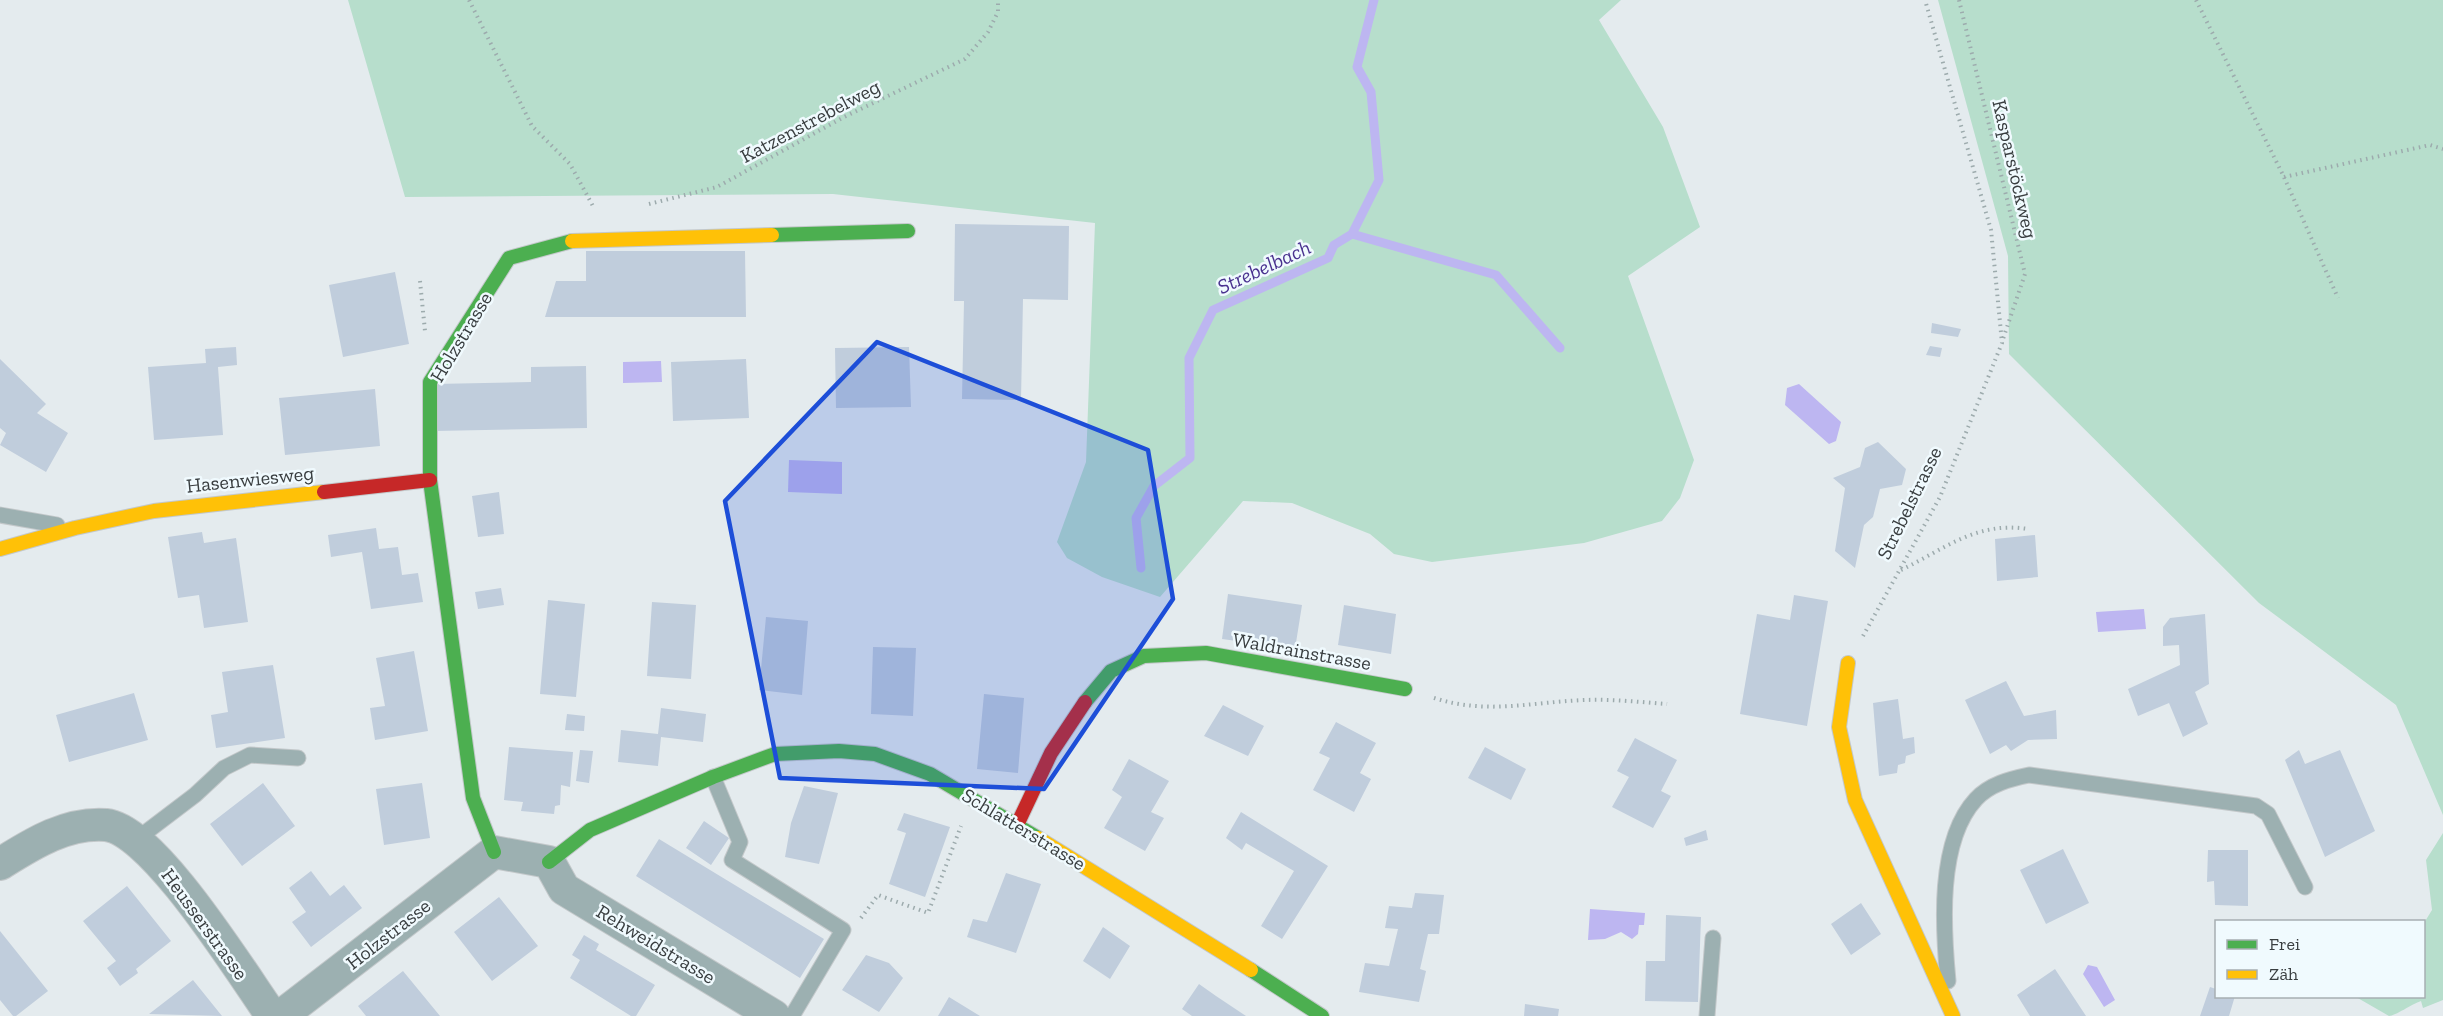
<svg xmlns="http://www.w3.org/2000/svg" width="2443" height="1016" font-family="'Zilla Slab',serif">
<style>
.green{fill:#b7decc}
.water{fill:#bdb6f1}
.lines{fill:none;stroke-linecap:round;stroke-linejoin:round}
.stream{stroke:#bdb6f1;stroke-width:9}
.building{fill:#c0cddc}
.lane-casing{stroke:#c3c8ca;stroke-width:17}
.street-casing{stroke:#c3c8ca;stroke-width:34}
.fast-casing{stroke:#c3c8ca;stroke-width:16}
.slow-casing{stroke:#c3c8ca;stroke-width:16}
.jam-casing{stroke:#c3c8ca;stroke-width:16}
.path{stroke:#9dabad;stroke-width:4;stroke-dasharray:1.5 4.5;stroke-linecap:butt}
.lane{stroke:#9cb0b1;stroke-width:15}
.street{stroke:#9cb0b1;stroke-width:32}
.fast{stroke:#4caf50;stroke-width:14}
.slow{stroke:#ffc107;stroke-width:14}
.jam{stroke:#c62828;stroke-width:14}
.marked{fill:#1d4ed8;fill-opacity:0.2;stroke:#1d4ed8;stroke-width:4.5;stroke-linejoin:round}
.labels{text-anchor:middle;stroke-width:5;stroke-linejoin:round;paint-order:stroke}
.street-label{font-size:20px;fill:#393e40;stroke:#f0fafe}
.water-label{font-size:21px;font-style:italic;fill:#49328f;stroke:#f0fafe}
</style>
<rect width="100%" height="100%" fill="#e4ebee"/>
<!-- green -->
<path class="green" d="M348,0h1273l-22,20 64,107 37,100 -72,49 66,184 -14,38 -18,23 -78,22 -152,19 -38,-8 -24,-20 -78,-31 -49,-2 -83,96 -58,-20 -35,-19 -10,-16 29,-80 9,-239 -262,-29 -428,3z
M1938,0h505v815l-47,-110 -137,-102 -250,-249 -1,-98z
M2443,833v167l-20,8 -2,-7c-9,3 -26,15 -32,15l-33,-19 68,-1v-73l8,-13 -6,-50z"/>
<!-- water -->
<path class="water" d="M661,361l1,21 -39,1v-21z
M1799,384l42,38 -5,19 -7,3 -44,-39 2,-17z
M789,460l53,2v32l-54,-2z
M2144,609l2,20 -48,3 -2,-20z
M1590,909l55,4 -1,12h-5l-1,9 -6,5 -11,-7 -16,7 -17,1z
M2088,965l9,2 18,33 -11,7 -21,-33z"/>
<g class="lines">
<!-- stream -->
<path class="stream" d="M1352,234l144,41 64,73
M1141,568l-5,-50 18,-32 36,-28 -1,-100 24,-48 115,-52 6,-13 18,-11 27,-54 -8,-88 -14,-25 17,-67"/>
</g>
<!-- building -->
<path class="building" d="M955,224l114,2 -1,74 -45,-1 -2,101 -59,-1 2,-98h-10z
M586,251h159l1,66h-201l11,-36h30z
M395,272l14,72 -66,13 -14,-72z
M1932,323l29,6 -3,8 -27,-4z
M1930,346l12,2 -2,9 -14,-2z
M236,347l1,18 -19,2 5,68 -69,5 -6,-73 58,-4 -1,-14z
M909,347l2,60 -75,1 -1,-60z
M0,359l46,45 -9,9 31,20 -22,39 -46,-27 6,-12 -6,-5z
M746,359l3,59 -76,3 -2,-59z
M586,366l1,62 -152,3 -1,-47 97,-2v-15z
M375,389l5,57 -95,9 -6,-57z
M1878,442l28,27 -4,16 -22,4 -7,28 -9,8 -9,43 -20,-17 10,-63 -12,-10 27,-11 5,-19z
M499,492l5,42 -26,3 -6,-41z
M376,528l3,21 19,-2 4,28 16,-2 5,29 -52,7 -9,-57 -31,5 -3,-22z
M202,532l2,11 32,-5 12,84 -44,6 -5,-33 -21,3 -10,-61z
M2035,535l3,42 -41,4 -2,-42z
M501,588l3,17 -26,4 -3,-17z
M1228,594l74,11 -7,44 -73,-10z
M1794,595l34,6 -21,125 -67,-12 17,-100 33,6z
M548,600l37,4 -9,93 -36,-3z
M652,602l44,3 -5,74 -44,-3z
M1344,605l52,9 -5,40 -53,-9z
M2205,614l4,70 -14,8 13,32 -25,13 -14,-34 -31,13 -10,-27 52,-24 -1,-20 -16,1v-19l7,-9z
M766,617l42,4 -6,74 -43,-5z
M873,647l43,1 -3,68 -42,-2z
M414,651l14,80 -53,9 -5,-32 15,-2 -9,-48z
M273,665l12,73 -69,10 -5,-33 17,-3 -6,-40z
M2006,681l18,35 32,-6 1,29 -29,1 -17,11 -5,-6 -16,9 -25,-54z
M134,693l14,47 -79,22 -13,-47z
M984,694l40,4 -6,75 -41,-4z
M1898,699l5,40 11,-2 1,16 -9,3 -1,7 -7,2 -1,8 -18,3 -6,-73z
M1223,705l41,21 -16,30 -44,-20z
M661,708l45,6 -3,28 -42,-5 -3,29 -40,-4 3,-32 37,4z
M567,714l18,2 -1,15 -19,-1z
M1336,722l40,21 -16,30 11,6 -17,33 -41,-22 17,-32 -11,-5z
M1635,738l42,22 -16,31 10,5 -18,32 -41,-21 17,-30 -12,-6z
M509,747l64,5 -3,35 -9,-2 -1,20 -5,1 -1,8 -33,-3 2,-9 -19,-2z
M1485,747l41,22 -15,31 -43,-22z
M580,750l13,1 -4,32 -13,-2z
M2299,750l6,14 35,-14 35,81 -50,26 -40,-97z
M1129,759l40,22 -18,31 13,6 -19,33 -41,-23 18,-31 -10,-7z
M263,783l32,43 -53,40 -32,-42z
M422,783l8,55 -46,7 -8,-56z
M804,786l34,7 -19,71 -34,-7 6,-34z
M1241,812l87,54 -46,73 -21,-13 33,-55 -48,-28 -4,7 -16,-12z
M904,813l46,14 -25,70 -36,-13 17,-51 -9,-3z
M704,821l25,17 -18,27 -25,-17z
M1706,830l2,10 -22,6 -2,-8z
M659,839l165,100 -24,39 -164,-102z
M2063,849l26,54 -43,21 -26,-54z
M2208,850h40v56l-33,-1 -1,-24 -7,1z
M311,871l19,25 14,-11 18,23 -51,39 -19,-25 14,-10 -17,-24z
M1006,873l35,11 -25,69 -49,-16 6,-18 14,3z
M127,886l44,55 -35,28 2,4 -18,13 -13,-18 9,-7 -33,-40z
M1415,893l29,2 -5,39h-11l-8,35 6,2 -7,31 -60,-10 6,-29 24,3 9,-37 -13,-1 4,-22 23,2z
M499,897l39,49 -46,35 -38,-49z
M1861,903l20,31 -30,21 -20,-31z
M1666,915l35,2 -3,85 -53,-1 1,-40h19z
M1103,927l27,19 -20,33 -27,-18z
M0,931l48,60 -32,25h-3l-13,-16z
M584,935l15,9 -3,6 59,35 -19,31h-5l-61,-38 10,-18 -8,-5z
M866,955l23,8 14,15 -24,34 -37,-22z
M2055,969l31,47h-56l-13,-21z
M403,971l37,45h-74l-8,-10z
M193,980l29,36 -73,-2z
M1199,984l17,12 30,20h-54l-10,-7z
M2210,987l6,2v7h19l-6,20h-29z
M949,997l31,19h-42z
M1525,1004l34,5 -1,7h-34z"/>
<g class="lines">
<!-- lane casing -->
<g class="lane-casing">
<path id="lane" d="M0,515l57,10
M713,777l27,65 -8,18 111,70 -51,86
M137,839l58,-44 29,-27 26,-13 48,3
M1948,981c-5,-53 -11,-140 28,-182 14,-15 34,-20 53,-24l227,31 12,8 37,73
M1707,1016l6,-78"/>
</g>
<!-- street casing -->
<g class="street-casing">
<path id="street" d="M0,864c32,-20 66,-42 106,-39 48,5 136,149 166,191
M281,1016l213,-164 55,10 15,27 210,127"/>
</g>
<!-- fast casing -->
<g class="fast-casing">
<path id="fast" d="M772,235l136,-4
M1085,702l26,-31 33,-15 62,-3 199,36
M494,852l-21,-54 -43,-318v-98l79,-124 63,-17
M549,862l41,-32 123,-53 62,-23 64,-3 36,3 55,20 108,64
M1251,970l71,46"/>
</g>
<!-- slow casing -->
<g class="slow-casing">
<path id="slow" d="M572,241l200,-6
M0,549l75,-21 79,-17 170,-19
M1848,663l-9,64 16,73 98,216
M1038,838l213,132"/>
</g>
<!-- jam casing -->
<g class="jam-casing">
<path id="jam" d="M324,492l106,-12
M1017,825l34,-72 34,-51"/>
</g>
<!-- path -->
<path class="path" d="M469,0l63,126 38,38 24,44
M1959,0l66,274 -22,65
M2196,0l88,177 54,121
M2284,177l146,-32 13,4
M649,204l68,-17 127,-70 121,-58 23,-27 10,-20v-12
M420,281l5,50
M1901,570c44,-21 75,-49 127,-41
M1863,636l77,-139 62,-154 -11,-113 -66,-230
M1434,698c53,17 97,4 151,2 27,-1 55,2 82,4
M861,918l17,-23 50,18 33,-87"/>
<!-- lane -->
<use href="#lane" class="lane"/>
<!-- street -->
<use href="#street" class="street"/>
<!-- fast -->
<use href="#fast" class="fast"/>
<!-- slow -->
<use href="#slow" class="slow"/>
<!-- jam -->
<use href="#jam" class="jam"/>
</g>
<!-- marked area -->
<path class="marked" d="M877,342l271,108 25,149 -129,190 -264,-11 -55,-277z"/>
<g class="labels">
<!-- street labels -->
<g class="street-label">
<text transform="translate(810 121) rotate(-28)" y="7">Katzenstrebelweg</text>
<text transform="translate(2015 169) rotate(77)" y="7">Kasparstöckweg</text>
<text transform="translate(461 337) rotate(-59)" y="7">Holzstrasse</text>
<text transform="translate(250 479) rotate(-6)" y="7">Hasenwiesweg</text>
<text transform="translate(1909 503) rotate(-64)" y="7">Strebelstrasse</text>
<text transform="translate(1302 651) rotate(10)" y="7">Waldrainstrasse</text>
<text transform="translate(1024 829) rotate(31)" y="7">Schlatterstrasse</text>
<text transform="translate(205 924) rotate(54)" y="7">Heusserstrasse</text>
<text transform="translate(388 934) rotate(-38)" y="7">Holzstrasse</text>
<text transform="translate(656 944) rotate(31)" y="7">Rehweidstrasse</text>
</g>
<!-- water labels -->
<g class="water-label">
<text transform="translate(1264 267) rotate(-25)" y="7">Strebelbach</text>
</g>
</g>
<!-- legend -->
<rect x="2215" y="920" width="210" height="78" fill="#f0fafe" stroke="#a7afb2" stroke-width="1.5"/>
<rect x="2227" y="940" width="30" height="9" fill="#4caf50" stroke="#a7afb2" stroke-width="1.5"/>
<text x="2269" y="950" font-size="18" fill="#393e40">Frei</text>
<rect x="2227" y="970" width="30" height="9" fill="#ffc107" stroke="#a7afb2" stroke-width="1.5"/>
<text x="2269" y="980" font-size="18" fill="#393e40">Zäh</text>
</svg>
